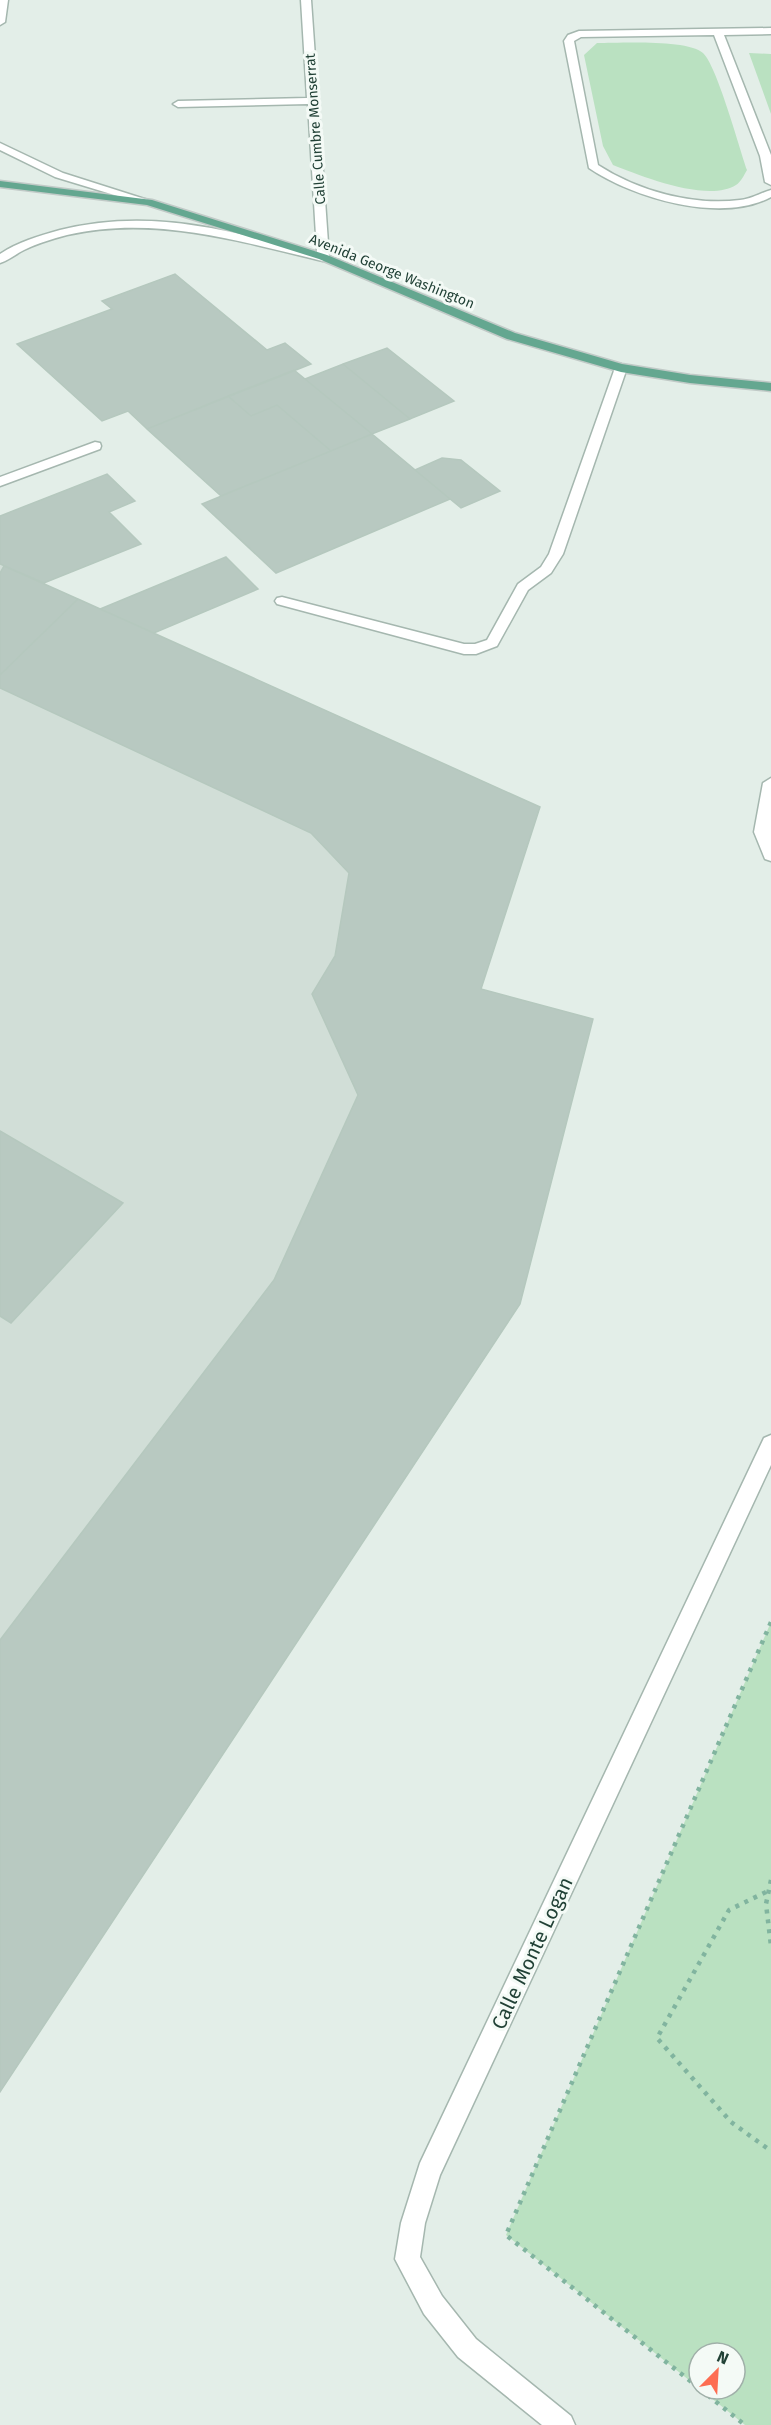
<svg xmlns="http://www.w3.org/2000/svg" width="771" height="2425" font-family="'Fira Sans',sans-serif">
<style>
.built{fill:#d1ded7}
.green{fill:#bae1c1}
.building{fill:#b8c9c1;stroke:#b5c8be;stroke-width:1.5}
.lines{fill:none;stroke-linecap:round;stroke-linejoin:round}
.minor-casing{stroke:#a5b7af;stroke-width:3}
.major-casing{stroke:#c1cac7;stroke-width:3}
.path{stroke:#81b49f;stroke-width:4.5;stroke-dasharray:4 6;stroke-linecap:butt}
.minor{fill:#fff;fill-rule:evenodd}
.major{fill:#64a790;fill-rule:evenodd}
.labels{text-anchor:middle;stroke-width:6;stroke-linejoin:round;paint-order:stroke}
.far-street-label{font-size:14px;fill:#214136;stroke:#f4faf6}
.near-street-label{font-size:20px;fill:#214136;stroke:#f4faf6}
</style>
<rect width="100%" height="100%" fill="#e3eee8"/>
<!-- built -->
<path class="built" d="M0,564l540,243 -59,182 112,30 -73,285 -520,788z"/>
<!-- green -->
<path class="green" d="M597,43c22,0 91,-4 106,10 14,13 36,94 44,117 -3,5 -6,12 -11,15 -28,18 -95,-9 -123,-20l-10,-19 -19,-91z
M749,53l22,1v60z
M771,1622v803h-26l-45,-36h35v-36h-36v35l-193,-153z"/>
<!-- building -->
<path class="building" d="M175,274l92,76 18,-7 26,21 -164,65 -19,-18 -26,10 -85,-77 95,-35 -10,-8z
M387,348l67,53 -44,18 -67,-55z
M343,364l67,55 -38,15 -67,-55z
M294,370l11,9 67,55 -41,17 -54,-46 -26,11 -23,-20z
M228,396l23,20 26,-11 54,46 -110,45 -74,-67z
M372,434l78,65 -174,74 -74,-69z
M442,458l19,2 39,31 -39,17 -46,-38z
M107,474l28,27 -26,11 32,32 -97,39 -44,-19v-48z
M226,557l32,32 -104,44 -54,-24z
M4,566l74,33 -78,76v-102z
M78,599l462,208 -59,182 112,30 -73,285 -520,788v-452l274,-360 84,-185 -46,-101 23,-38 14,-83 -38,-40 -311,-145v-13z
M0,1131l123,72 -112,120 -11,-7z"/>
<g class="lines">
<!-- minor casing -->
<g class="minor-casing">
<path id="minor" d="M0,0h8l-3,22 -5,3z
M301,0h10l18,257 -2,2 -4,2c-85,-20 -169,-46 -256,-26 -15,4 -29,8 -43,15 -8,4 -15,10 -24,13v-9c18,-12 39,-18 60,-24 92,-23 167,1 257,22l-9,-148 -130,3 -5,-3 5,-3 129,-3z
M771,28v6l-47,1 47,120v30l-6,-3 -5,-26 -46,-121 -133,2 -7,4 24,124c40,26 95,41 142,35 12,-1 20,-7 31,-10v7c-50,27 -138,1 -182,-29l-25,-127 4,-6 11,-4z
M0,143l63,30 91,29 -2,2h-8l-89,-27 -55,-27z
M621,364l6,4 -64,186 -12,19 -23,17 -31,56 -21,8h-12l-187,-50 -2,-3 2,-3 5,-1 182,47h11l12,-4 31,-56 23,-17 8,-13 66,-186z
M95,442l5,1 1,3 -1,3 -100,37v-9z
M771,778v83l-6,-2 -11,-27 9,-49z
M771,1435v30l-331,710 -15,48 -5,34 22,39 34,43 95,77 4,9h-33l-84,-68 -34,-43 -29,-55 6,-36 19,-60 344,-725z"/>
</g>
<!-- major casing -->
<g class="major-casing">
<path id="major" d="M0,181l152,19 175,55 188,78 107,31 68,11 81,8v8l-81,-8 -69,-11 -114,-33 -188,-80 -172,-54 -147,-18z"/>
</g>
<!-- path -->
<path class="path" d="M771,1880l-5,24 5,42
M766,1892l-37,18 -72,128 74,84 40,29
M699,2388l-193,-153 265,-613
M700,2389l45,36"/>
<!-- minor -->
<use href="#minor" class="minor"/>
<!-- major -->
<use href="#major" class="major"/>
</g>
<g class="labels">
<!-- far-street labels -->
<g class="far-street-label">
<text transform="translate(315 129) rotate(-94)" y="5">Calle Cumbre Monserrat</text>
<text transform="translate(392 271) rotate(22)" y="5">Avenida George Washington</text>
</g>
<!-- near-street labels -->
<g class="near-street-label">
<text transform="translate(532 1953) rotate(-65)" y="7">Calle Monte Logan</text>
</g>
</g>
<!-- north arrow -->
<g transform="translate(717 2371) rotate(24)"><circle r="28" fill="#f4faf6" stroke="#a0b0a9" stroke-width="1.5"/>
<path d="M0-4.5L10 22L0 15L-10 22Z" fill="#fd6d52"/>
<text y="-9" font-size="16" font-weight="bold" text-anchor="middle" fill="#214136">N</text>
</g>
</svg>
